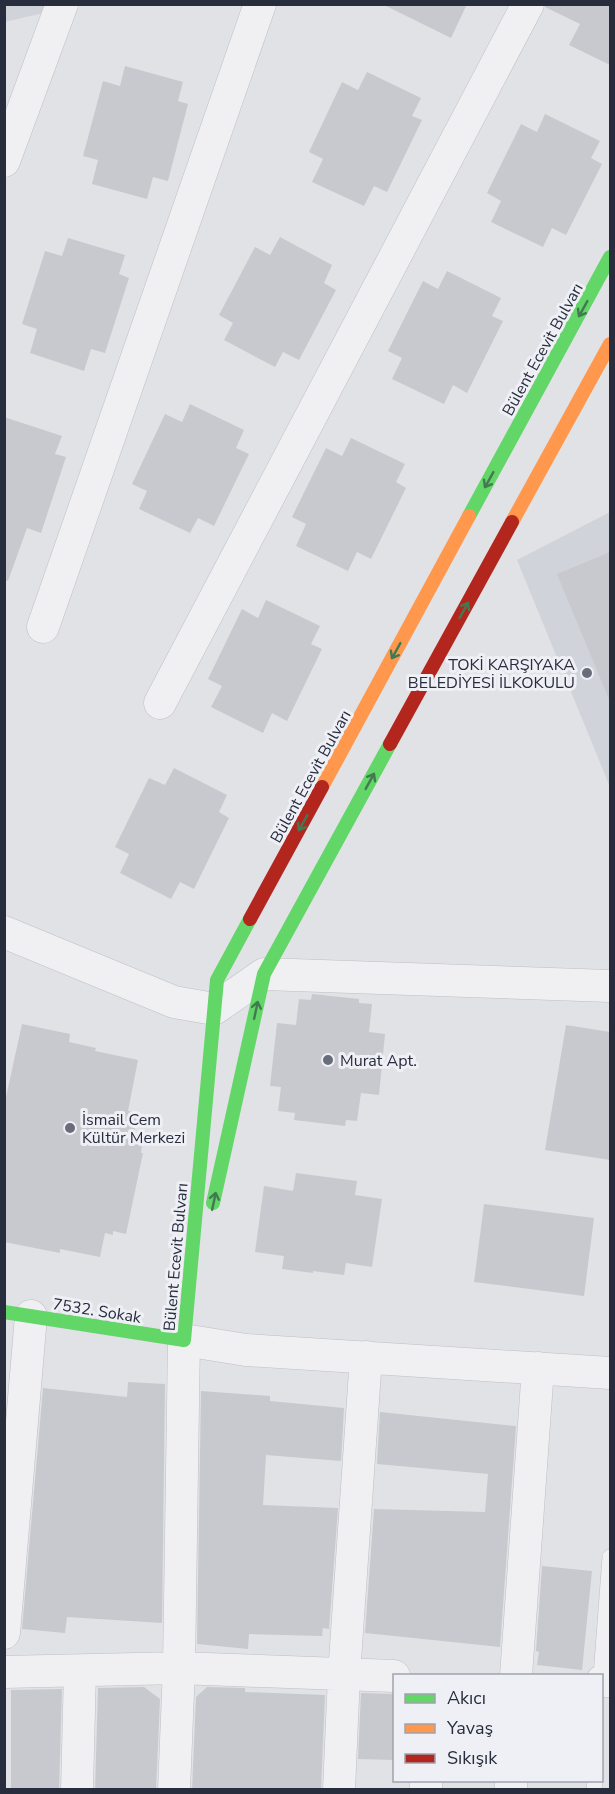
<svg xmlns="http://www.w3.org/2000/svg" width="615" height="1794" font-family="'Nunito Sans',sans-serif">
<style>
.built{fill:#d1d3da}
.building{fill:#c8c9ce}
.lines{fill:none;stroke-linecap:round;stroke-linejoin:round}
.lane-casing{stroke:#bebfc3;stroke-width:16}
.street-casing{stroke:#bebfc3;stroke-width:33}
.lane{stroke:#f0f0f2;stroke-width:15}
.street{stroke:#f0f0f2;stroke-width:32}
.fast{stroke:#63d668;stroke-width:14}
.slow{stroke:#ff974d;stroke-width:14}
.jam{stroke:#b3261e;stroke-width:14}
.oneway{stroke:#437951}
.poi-dot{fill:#696c79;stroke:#eef0f5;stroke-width:2}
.labels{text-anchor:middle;stroke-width:6;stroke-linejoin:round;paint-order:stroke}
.street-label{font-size:16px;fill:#282d3e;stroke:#eef0f5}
.poi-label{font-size:16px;fill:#282d3e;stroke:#eef0f5;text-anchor:start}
</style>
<rect width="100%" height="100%" fill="#e1e2e6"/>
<!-- built -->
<path class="built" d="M4,5h56l1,4 -56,13z
M610,512v275l-93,-227z"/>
<!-- building -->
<path class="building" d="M382,4h85l-16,34z
M546,4h64v61l-41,-20 11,-21 -35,-17z
M125,66l58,16 -5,19 10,3 -20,77 -15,-4 -6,22 -55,-15 6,-24 -15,-4 20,-75 17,5z
M367,72l54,26 -9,18 10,4 -35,72 -13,-6 -10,20 -52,-24 11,-23 -14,-7 33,-70 16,8z
M545,114l55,27 -9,17 11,6 -36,71 -14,-7 -9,19 -52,-25 10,-21 -14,-8 34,-69 16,8z
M280,237l52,28 -8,18 12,7 -37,70 -16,-8 -8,15 -51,-27 9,-17 -14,-8 36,-68 15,8z
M68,238l57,17 -6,19 10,4 -24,75 -14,-4 -7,22 -54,-18 7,-24 -15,-5 23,-73 17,5z
M447,271l54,27 -9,18 11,5 -36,72 -14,-8 -9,19 -52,-25 10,-21 -14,-7 35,-70 15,8z
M190,404l54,26 -8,18 13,6 -35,72 -16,-8 -8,15 -51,-24 8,-18 -15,-7 33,-70 17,8z
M4,417l58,19 -7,18 11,3 -25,76 -14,-5 -19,53 -4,-1z
M351,438l54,26 -9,18 10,6 -35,71 -14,-7 -9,19 -52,-25 10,-22 -14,-7 34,-69 16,8z
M610,552v150l-53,-128z
M266,600l54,26 -9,18 11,5 -35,72 -15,-8 -9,20 -52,-26 11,-21 -14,-7 34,-70 16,9z
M174,768l53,27 -8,17 10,6 -35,71 -14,-7 -9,17 -51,-26 9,-19 -14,-7 34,-69 16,7z
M312,994l47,5v4l13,1 -3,28 16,2 -6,61 -18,-2 -4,28 -11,-1 -1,6 -51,-6 1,-7 -17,-2 3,-24 -11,-1 7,-63 19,2 3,-26 12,1z
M22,1024l48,10 -1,8 27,6 -1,3 43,9 -10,51 10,2 -6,30 10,2 -1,8h2l-17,81 -13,-3v4l-8,-2 -5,24 -40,-8v4l-56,-11v-136z
M566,1025l44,7v128l-65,-10z
M296,1173l61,8 -2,14 27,4 -10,68 -26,-4 -2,12 -31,-4v2l-31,-4 2,-13 -29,-4 9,-66 29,5z
M484,1204l110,14 -10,78 -110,-14z
M128,1382l37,2 -3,239 -95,-6 -2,16 -43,-4 21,-241 84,9z
M201,1391l69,5v5l74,7 -3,53 -75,-6 -3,50 75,3 -9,121 -6,-1 -1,8 -73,-2 -1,15 -51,-5z
M380,1412l136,14 -16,221 -135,-14 9,-124 111,3 3,-38 -111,-10z
M542,1566l50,5 -10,99 -45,-5 2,-13 -3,-1z
M144,1687l16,12 -4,91h-61l3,-102z
M207,1687l38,1v4l80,3 -4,95h-129l4,-93z
M62,1689l-3,101h-48v-100z
M361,1693l33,1v66l-36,-1z"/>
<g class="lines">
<!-- lane casing -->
<g class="lane-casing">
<path id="lane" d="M601,1676l9,-119
M594,1790l1,-10"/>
</g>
<!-- street casing -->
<g class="street-casing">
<path id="street" d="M4,161l58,-157
M43,627l217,-623
M160,703l368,-699
M4,932l170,70 40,7 50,-35 346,12
M4,1633l27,-317
M4,1672l175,-4 215,8
M516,1676l22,-308
M602,1681h8
M77,1790l3,-119
M174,1790l5,-122 5,-328 62,10 364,23
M339,1790l5,-115 22,-318
M426,1790v-10
M511,1790v-10"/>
</g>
<!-- lane -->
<use href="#lane" class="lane"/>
<!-- street -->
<use href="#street" class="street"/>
<!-- fast -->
<path class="fast" d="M469,516l141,-259
M213,1203l51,-229 126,-230
M4,1312l180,28
M184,1340l33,-360 33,-61"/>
<!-- slow -->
<path class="slow" d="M512,522l98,-178
M322,787l147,-271"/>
<!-- jam -->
<path class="jam" d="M390,744l122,-222
M250,919l72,-132"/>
</g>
<!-- one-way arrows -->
<defs><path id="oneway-shaft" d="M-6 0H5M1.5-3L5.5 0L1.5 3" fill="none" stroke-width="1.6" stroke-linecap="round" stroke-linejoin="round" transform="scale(1.5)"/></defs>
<g class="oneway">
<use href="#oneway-shaft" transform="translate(583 309) rotate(119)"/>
<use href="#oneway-shaft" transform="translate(489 480) rotate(119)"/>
<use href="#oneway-shaft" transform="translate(464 610) rotate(-61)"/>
<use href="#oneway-shaft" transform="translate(396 651) rotate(119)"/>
<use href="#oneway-shaft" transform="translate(370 781) rotate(-61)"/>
<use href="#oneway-shaft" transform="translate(303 823) rotate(119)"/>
<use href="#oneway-shaft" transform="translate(256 1010) rotate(-78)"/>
<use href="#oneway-shaft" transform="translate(214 1201) rotate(-78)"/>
</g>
<!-- markers -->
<g class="poi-dot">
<circle cx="587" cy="673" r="6"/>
<circle cx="328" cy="1060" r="6"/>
<circle cx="70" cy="1128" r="6"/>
</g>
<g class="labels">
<!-- street labels -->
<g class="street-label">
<text transform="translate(542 349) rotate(-61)" y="6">Bülent Ecevit Bulvarı</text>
<text transform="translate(310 776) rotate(-61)" y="6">Bülent Ecevit Bulvarı</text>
<text transform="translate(175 1257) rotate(-85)" y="6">Bülent Ecevit Bulvarı</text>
<text transform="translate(97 1310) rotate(9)" y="6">7532. Sokak</text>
</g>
<!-- poi labels -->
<g class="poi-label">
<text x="575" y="670" text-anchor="end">TOKİ KARŞIYAKA<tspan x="575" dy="18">BELEDİYESİ İLKOKULU</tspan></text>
<text x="340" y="1066">Murat Apt.</text>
<text x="82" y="1125">İsmail Cem<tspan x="82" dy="18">Kültür Merkezi</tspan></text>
</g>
</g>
<!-- border -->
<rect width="615" height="1794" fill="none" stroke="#282d3e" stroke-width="12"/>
<!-- legend -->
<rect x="393" y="1674" width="210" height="108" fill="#eef0f5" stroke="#9fa2ac" stroke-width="1.5"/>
<rect x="405" y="1694" width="30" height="9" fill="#63d668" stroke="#9fa2ac" stroke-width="1.5"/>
<text x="447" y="1704" font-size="18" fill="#282d3e">Akıcı</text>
<rect x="405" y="1724" width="30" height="9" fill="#ff974d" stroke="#9fa2ac" stroke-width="1.5"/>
<text x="447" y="1734" font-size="18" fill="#282d3e">Yavaş</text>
<rect x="405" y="1754" width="30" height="9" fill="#b3261e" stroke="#9fa2ac" stroke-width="1.5"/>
<text x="447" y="1764" font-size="18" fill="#282d3e">Sıkışık</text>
</svg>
